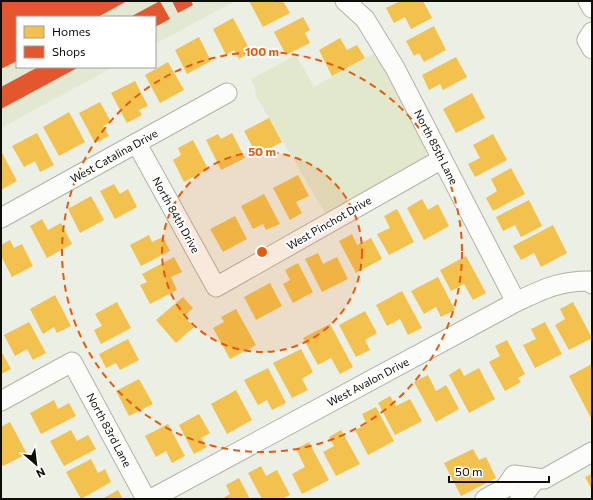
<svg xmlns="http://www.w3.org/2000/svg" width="593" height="500" font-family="Commissioner,sans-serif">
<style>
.built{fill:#e3e8d3}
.green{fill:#e1e8cb}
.homes{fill:#f2c14e}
.shops{fill:#e4572e}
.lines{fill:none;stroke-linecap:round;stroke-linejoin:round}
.minor-casing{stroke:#b0b2a9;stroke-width:21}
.minor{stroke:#fcfdfb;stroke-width:19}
.ring{fill:none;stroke:#e8590c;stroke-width:2;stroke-dasharray:7 5}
.labels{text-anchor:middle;stroke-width:4;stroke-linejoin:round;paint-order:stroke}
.street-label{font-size:11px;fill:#0c0e07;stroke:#fff}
.centre{fill:#e8590c;stroke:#fff;stroke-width:2}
.ring-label{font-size:12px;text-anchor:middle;font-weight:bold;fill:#e8590c;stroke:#fff;stroke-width:4;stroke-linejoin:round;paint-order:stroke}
</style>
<rect width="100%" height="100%" fill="#ecefe3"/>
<!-- built -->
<path class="built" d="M1,1h234l-80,43v-27h-138v50h96l-112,61z"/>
<!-- green -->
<path class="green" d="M375,53l50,95 1,7 -6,8 -95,50 -69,-117 -1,-9 -4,-8 45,-24 18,32z"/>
<!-- homes -->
<path class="homes" d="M249,1h34l7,12 -27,14z
M400,1h23l9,17 -21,11 -6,-12 -11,6 -8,-15z
M303,17l7,13 -5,3 5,10 -24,12 -12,-23z
M233,18l18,34 -12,7 -5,-9 -8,5 -13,-26z
M434,26l12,24 -22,12 -5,-9 -5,3 -8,-15z
M199,37l12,24 -24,13 -12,-24z
M340,38l7,12 10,-5 8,13 -33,18 -13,-26z
M456,57l11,20 -24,13 -3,-6 -11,6 -7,-15z
M168,62l16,28 -24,13 -15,-28z
M135,81l13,25 -9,4 3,5 -15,8 -16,-30z
M472,93l13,25 -29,15 -13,-24z
M100,102l11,20 -8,4 6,10 -14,7 -16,-30z
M69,112l16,30 -26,14 -16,-29z
M269,118l13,24 -25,13 -13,-24z
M37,133l17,32 -14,7 -5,-11 -11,6 -12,-21z
M232,133l13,25 -24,12 -15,-30 12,-6 3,5z
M493,134l14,26 -32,17 -7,-13 12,-6 -7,-13z
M193,140l15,29 -24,13 -11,-22 8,-5 -3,-7z
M1,151l16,30 -16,9z
M511,168l14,26 -32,17 -7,-13 11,-7 -6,-12z
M298,175l11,21 -13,6 6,11 -12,7 -17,-32z
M114,184l6,10 8,-5 9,18 -22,12 -15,-28z
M264,194l16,30 -14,6 -3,-6 -10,5 -12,-23z
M91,196l13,24 -24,13 -12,-24z
M422,199l6,11 10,-6 11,22 -25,14 -17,-32z
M529,200l13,26 -21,11 -6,-12 -12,6 -7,-14z
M397,209l17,33 -25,13 -12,-21 13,-6 -6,-12z
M235,216l12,23 -24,13 -13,-23z
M42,219l6,11 13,-7 11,21 -25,14 -17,-32z
M553,225l14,28 -26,14 -7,-14 -13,7 -8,-14z
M352,234l5,11 14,-7 11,21 -26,14 -17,-32z
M149,235l3,7 11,-5 7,14 -29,15 -11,-21z
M10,240l4,8 8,-4 11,22 -21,11 -11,-21v-11z
M318,253l5,11 14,-7 11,22 -26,13 -17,-33z
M466,256l20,37 -13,7 -9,-16 -13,7 -11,-21z
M174,257l8,15 -11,5 6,13 -27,14 -10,-19 7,-3 -5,-8z
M298,263l15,29 -20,11 -10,-19 7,-4 -5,-10z
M438,277l17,33 -14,7 -5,-10 -12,7 -13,-23z
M270,283l12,23 -26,14 -12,-23z
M402,291l20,37 -14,7 -8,-16 -13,7 -11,-21z
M55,295l16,31 -14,7 -3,-6 -11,7 -13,-25z
M183,297l10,11 -9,8 10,11 -18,16 -20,-23z
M117,302l14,26 -30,16 -7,-14 8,-4 -7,-12z
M573,302l19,36 -23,12 -14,-25 10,-6 -5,-10z
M236,309l20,36 -26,14 -17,-31 11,-6 -3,-5z
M365,311l12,22 -12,7 5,10 -14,7 -17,-32z
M29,322l17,31 -13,7 -6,-11 -12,7 -11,-21z
M545,322l17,32 -27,14 -12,-23 13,-6 -5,-10z
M330,324l23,43 -13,7 -9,-16 -13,7 -15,-27z
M128,339l11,21 -19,10 -4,-7 -10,5 -7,-14z
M507,340l18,34 -7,4 3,4 -16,9 -16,-29 11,-6 -5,-10z
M301,349l12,23 -11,7 6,11 -16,8 -19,-35z
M1,351l10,18 -10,5z
M592,364v56l-23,-44z
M268,368l18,35 -14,7 -5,-10 -9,5 -14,-25z
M460,368l4,8 15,-8 16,31 -26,14 -20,-38z
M428,375l8,16 10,-6 13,24 -23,13 -22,-40z
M139,379l14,25 -24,12 -13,-25z
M236,390l16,30 -25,14 -16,-30z
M390,396l6,10 14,-7 12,22 -27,14 -17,-32z
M54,400l4,9 11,-6 7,13 -35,18 -11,-21z
M376,407l18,34 -26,14 -13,-25 12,-6 -5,-10z
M199,414l11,19 -9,5 6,9 -13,7 -15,-29z
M10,422l17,32 -24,12 -2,-3v-36z
M168,424l17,32 -13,7 -6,-12 -10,6 -11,-21z
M71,430l6,11 11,-6 8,14 -32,17 -14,-25z
M341,430l19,34 -24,12 -13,-24 11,-6 -5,-9z
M309,442l20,38 -27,14 -10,-20 13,-7 -9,-18z
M473,449l6,11 7,-3 10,21 -35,18 -17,-33z
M91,459l7,14 7,-4 6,13 -30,17 -15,-27z
M261,466l5,10 11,-6 13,25 -8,4h-20l-14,-26z
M592,474v16l-7,-13z
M239,478l11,21h-27v-1l7,-4 -4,-9z
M118,490l5,9h-21z"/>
<!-- shops -->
<path class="shops" d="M3,1h124l-29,16h-81v44l-16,8v-67z
M160,1l10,18 -15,8v-10h-25z
M172,1h19l2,4 -15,8z
M38,67h41l-78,42v-22z"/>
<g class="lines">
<!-- minor casing -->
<g class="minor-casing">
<path id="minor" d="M345,1l20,18 30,49 121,234
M588,1l4,7
M592,32l-5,8 5,9
M137,144l79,143 226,-128
M1,218l226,-125
M1,401l71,-39 74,137
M151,499l365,-197c27,-13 43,-21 74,-21l2,3
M485,499l20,-11 9,-13 30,4 48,-27
M520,499l17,-21"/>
</g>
<!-- minor -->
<use href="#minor" class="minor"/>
</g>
<!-- distance rings -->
<circle cx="262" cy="252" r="100" fill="#e8590c" fill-opacity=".12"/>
<g class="ring">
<circle cx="262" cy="252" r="100"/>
<circle cx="262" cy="252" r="200"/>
</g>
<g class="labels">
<!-- street labels -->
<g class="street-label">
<text transform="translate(436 147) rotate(63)" y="4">North 85th Lane</text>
<text transform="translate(114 156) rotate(-29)" y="4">West Catalina Drive</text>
<text transform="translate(176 215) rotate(61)" y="4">North 84th Drive</text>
<text transform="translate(329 223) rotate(-30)" y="4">West Pinchot Drive</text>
<text transform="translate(368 382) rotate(-28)" y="4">West Avalon Drive</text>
<text transform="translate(109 430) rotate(62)" y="4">North 83rd Lane</text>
</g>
</g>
<circle cx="262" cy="252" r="6" class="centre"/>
<g class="ring-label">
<text x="262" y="56">100 m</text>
<text x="262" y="156">50 m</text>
</g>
<!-- border -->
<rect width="593" height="500" fill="none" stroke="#0c0e07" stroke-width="4"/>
<!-- legend -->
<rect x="16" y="16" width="140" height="52" fill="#ffffff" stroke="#9e9f9c"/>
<rect x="24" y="26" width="20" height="12" fill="#f2c14e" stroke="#9e9f9c"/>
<text x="52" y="36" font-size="12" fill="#0c0e07">Homes</text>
<rect x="24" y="46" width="20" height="12" fill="#e4572e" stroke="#9e9f9c"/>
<text x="52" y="56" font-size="12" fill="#0c0e07">Shops</text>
<!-- north arrow -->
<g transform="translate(36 464) rotate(152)" stroke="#ffffff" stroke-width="3" paint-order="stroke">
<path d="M0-3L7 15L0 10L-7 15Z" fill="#0c0e07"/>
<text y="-6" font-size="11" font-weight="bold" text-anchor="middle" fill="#0c0e07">N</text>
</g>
<!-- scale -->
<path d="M449 476v6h100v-6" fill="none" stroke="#0c0e07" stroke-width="2"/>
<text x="455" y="476" font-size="12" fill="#0c0e07" stroke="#ffffff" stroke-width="3" paint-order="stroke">50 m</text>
</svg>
